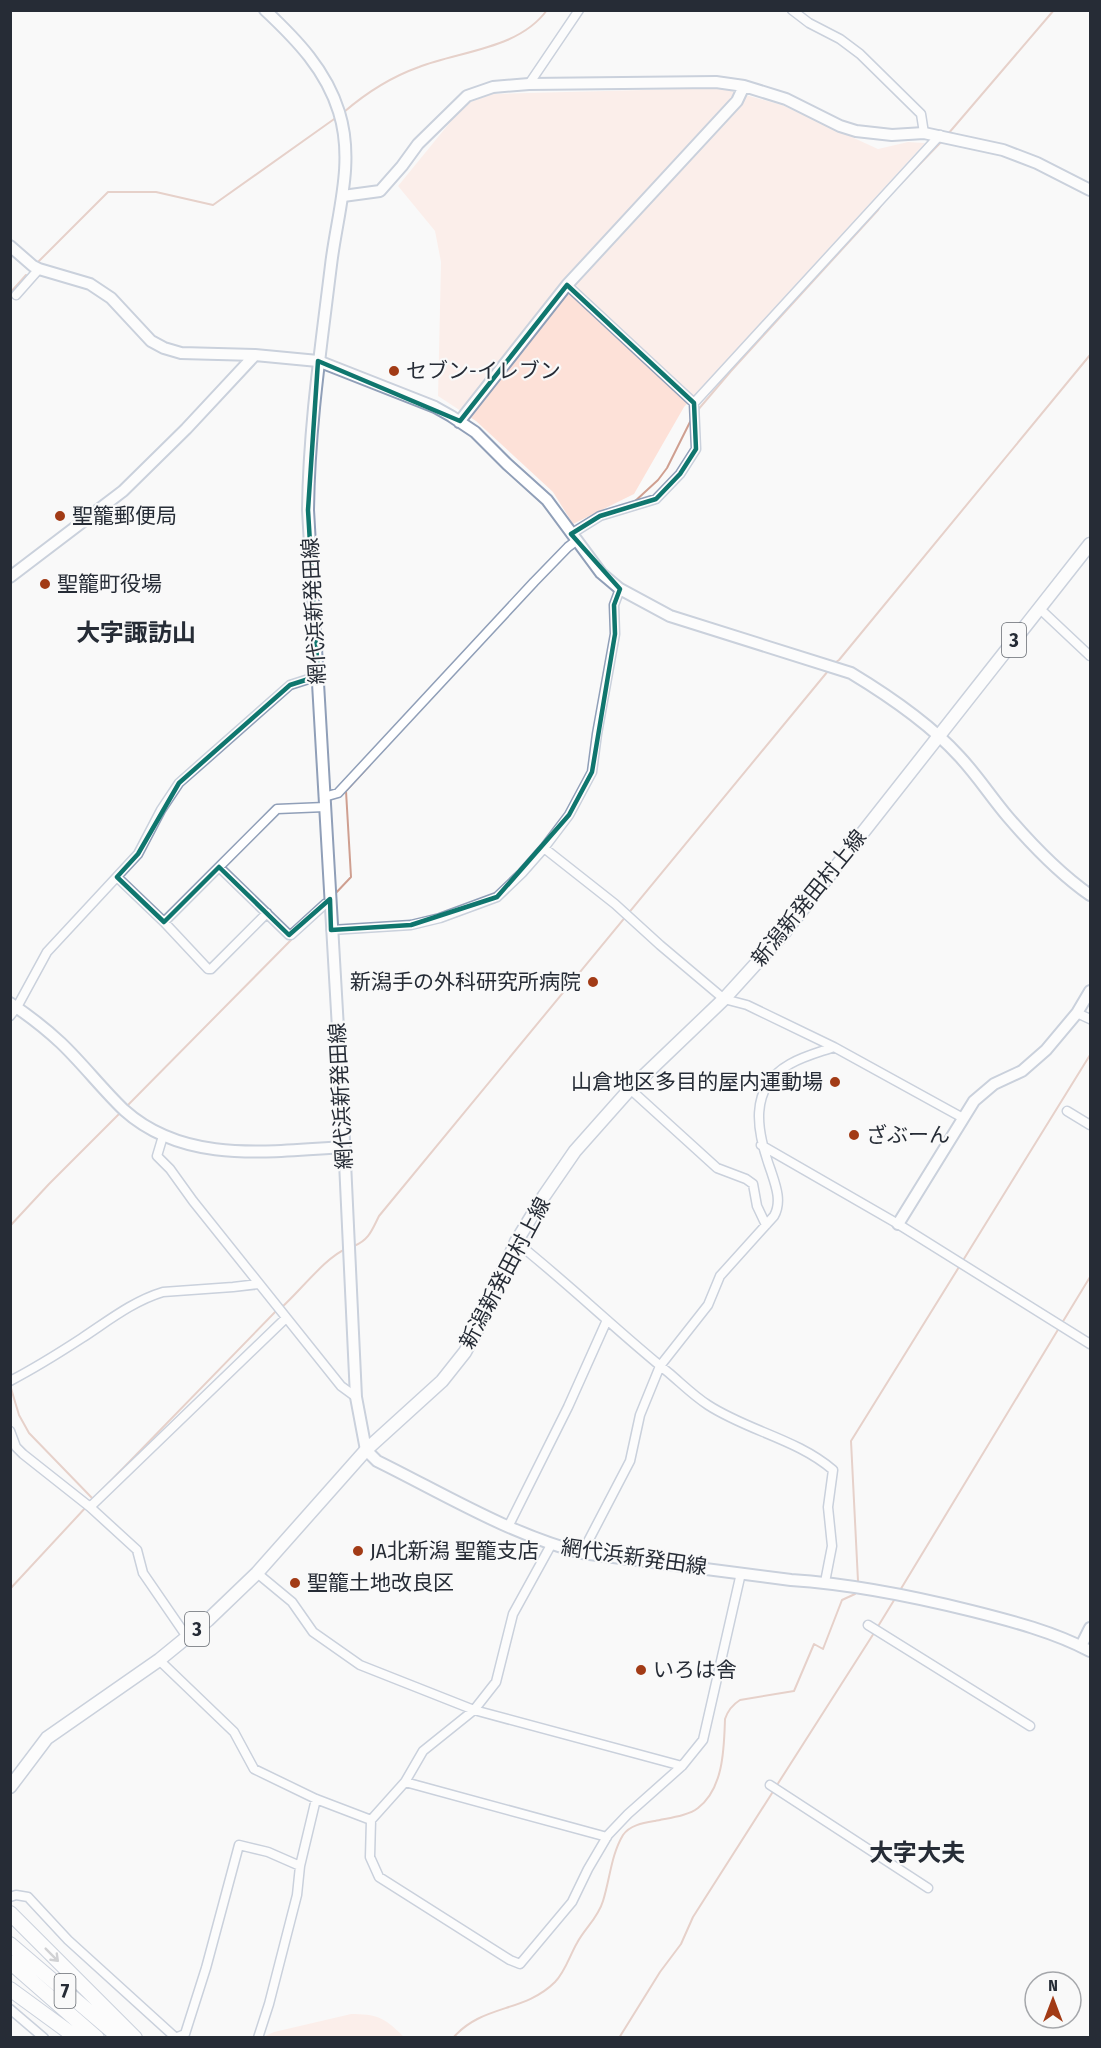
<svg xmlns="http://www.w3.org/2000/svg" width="1101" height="2048" font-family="'Fira Sans Condensed','Noto Sans JP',sans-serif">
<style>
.green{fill:#fde1d8}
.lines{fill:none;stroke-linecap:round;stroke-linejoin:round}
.stream{stroke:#cf9f90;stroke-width:2}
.minor-casing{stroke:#909fb8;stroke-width:11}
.tertiary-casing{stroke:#909fb8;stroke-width:14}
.secondary-casing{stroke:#909fb8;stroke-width:14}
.primary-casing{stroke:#909fb8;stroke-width:15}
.trunk-casing{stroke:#909fb8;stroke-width:16}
.minor{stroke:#fff;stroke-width:8}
.tertiary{stroke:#fff;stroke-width:10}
.secondary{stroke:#fff;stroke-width:10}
.primary{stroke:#fff;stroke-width:12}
.trunk{stroke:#fff;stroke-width:14}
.oneway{stroke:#9da0a5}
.marked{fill:none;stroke:#0f766e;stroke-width:4.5;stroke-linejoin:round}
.poi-dot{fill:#a23b16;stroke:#f9f9f9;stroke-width:2}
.labels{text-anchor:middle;stroke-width:4.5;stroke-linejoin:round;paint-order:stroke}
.shield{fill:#f9f9f9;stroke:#656a70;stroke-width:1.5}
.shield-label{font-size:20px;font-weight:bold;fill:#262c36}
.poi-label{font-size:21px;fill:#262c36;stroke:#f9f9f9;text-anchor:start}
.street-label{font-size:21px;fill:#262c36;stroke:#f9f9f9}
.quarter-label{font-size:24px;font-weight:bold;fill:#262c36;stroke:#f9f9f9}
</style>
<rect width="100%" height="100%" fill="#f9f9f9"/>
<!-- green -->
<path class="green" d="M720,88l62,17 96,44 30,-7 17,1 -241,264 -50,87 -61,30 -20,-32 -77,-71 -38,-25 3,-134 -6,-31 -37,-45 67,-82 27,-10z
M351,2014c27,0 34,4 53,23h-141l11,-5z"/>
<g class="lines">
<!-- stream -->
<path class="stream" d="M344,112c22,-19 47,-35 75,-45 41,-16 100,-18 128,-57
M948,134l106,-124
M39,261l69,-69h48l57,13 124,-88
M10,293l16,-18
M697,411l34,-40 147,-161 6,-9 59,-61
M633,503l25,-23 9,-12 25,-50
M833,664l6,-4 251,-305
M333,896l18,-19 -5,-86 24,-26
M127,1106l167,-169
M10,1226l39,-42 72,-72
M354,1246c15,-6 18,-16 25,-30l449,-545
M962,1262l128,-207
M282,1307c17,-15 45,-51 64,-58
M1062,1323l28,-46
M10,1385l9,30 10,18 64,66
M97,1495l180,-185
M858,1581l-7,-140 108,-174
M10,1589l77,-83
M899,1592l160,-264
M877,1628l19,-31
M777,1785l97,-152
M453,2038c29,-34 71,-25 102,-56 10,-10 15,-27 22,-39 8,-15 21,-25 26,-42 7,-22 8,-46 20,-66 7,-10 20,-12 32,-14 13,-3 33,-5 43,-13 26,-20 26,-61 27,-89 3,-9 7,-14 15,-19l54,-9 20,-47 9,5 19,-49 13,-6
M619,2038l41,-66 21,-28 12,-27 81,-127"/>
<!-- minor casing -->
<g class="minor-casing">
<path id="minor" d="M792,10l17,13 31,16 20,15 61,60 3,19
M529,84l50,-74
M567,285l127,118 2,46 -16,25 -24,25 -56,17 -29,18
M16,295l23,-26
M694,403l246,-268
M1039,608l51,48
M324,797l14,-4 196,-211 34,-35 8,-6
M544,848l71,56 45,41 64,54 23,6 87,42 129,71
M219,867l70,68h2l34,-31 5,-1
M117,877l47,45 113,-113 48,-2
M164,922l44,47h3l56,-56
M331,930l80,-5 29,-7 57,-21 25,-24 22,-25 25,-33 23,-43 5,-38 18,-100 -1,-29 6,-16
M1077,1013l13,6
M10,1016l7,-9 30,-55 91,-98 23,-44 18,-27 111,-98 28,-9
M630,1089l87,79 29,11 7,5 4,22 9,19
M1067,1111l23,14
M163,1136l-6,20 13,13 23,32 148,185 15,11
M761,1145l137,79 192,120
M516,1242c53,42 101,89 153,131 13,11 25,23 39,32 40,26 89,34 125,65l-5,37 4,39 -7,36
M10,1381c25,-13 49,-28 72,-43 26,-17 51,-37 81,-46l70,-5 26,-3
M10,1431l6,16 7,7 67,53 47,43 6,23 44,64
M90,1507l196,-189
M508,1527l60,-120 39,-87
M551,1545l-38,69 -17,68 -22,28 -51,41 -18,31 -34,38 -1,37 9,20 131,83 10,4 52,-62 16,-33 20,-34 20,-21 54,-48 21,-26 38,-167
M582,1553l48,-92 10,-46 20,-49 48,-61 12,-29 54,-60c8,-14 2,-30 -3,-45 -14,-38 -24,-83 19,-107 14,-8 30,-12 44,-17
M257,1573l35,29 21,30 47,33 114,45 208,56
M868,1625l162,101
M159,1660l75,72 20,37 62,30 55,21
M405,1782l202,55
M770,1785l158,103
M10,1897l6,-2 12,2 40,43 108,98
M10,2009l34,29
M175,2038l10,-4 21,-66 33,-123 29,7 32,14
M258,2038l11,-34 28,-109 3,-29 16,-67"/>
</g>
<!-- tertiary casing -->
<g class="tertiary-casing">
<path id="tertiary" d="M343,196l37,-5 22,-25 16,-22 49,-48 26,-9 36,-3 187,-2 28,4 42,13 54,27 16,5 36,4 32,-2 79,17 34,13 53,27
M10,246l23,20 6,3 51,15 21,14 40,43 13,7 17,5 74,2
M459,422l108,-137 170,-184 7,-15
M10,577l113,-86 63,-62 69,-74 63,6 117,46 16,9 24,16 32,32 40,36 54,73 19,16 50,27 181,57c38,23 78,50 108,83 18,19 32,41 49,61 24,28 52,57 82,78
M10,1003c18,12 35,25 51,40 22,21 41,46 63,67 61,55 146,41 220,37
M898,1224l76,-123 20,-17 28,-13 24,-21 31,-37 13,-22
M1081,1646l9,-18"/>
</g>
<!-- secondary casing -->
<g class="secondary-casing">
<path id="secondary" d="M265,10c32,30 61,60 74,102 16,51 -2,102 -8,153 -10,82 -22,162 -23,245l34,588 14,299 10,53 11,11c67,33 132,73 205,92l209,27c61,4 121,16 181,31 40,10 82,21 118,40"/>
</g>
<!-- primary casing -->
<g class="primary-casing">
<path id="primary" d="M10,1787l37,-49 112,-78 49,-40 49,-47 109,-123 76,-69 23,-29 15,-28 36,-82 28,-46 31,-45 55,-62 94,-90 59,-65 307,-390"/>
</g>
<!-- trunk casing -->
<g class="trunk-casing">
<path id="trunk" d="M10,1913l125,125
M10,1944l110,94
M10,1962l87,76
M10,1989l67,49"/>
</g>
<!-- minor -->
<use href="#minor" class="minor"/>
<!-- tertiary -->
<use href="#tertiary" class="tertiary"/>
<!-- secondary -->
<use href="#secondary" class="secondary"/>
<!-- primary -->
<use href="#primary" class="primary"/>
<!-- trunk -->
<use href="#trunk" class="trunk"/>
</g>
<!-- one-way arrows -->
<defs><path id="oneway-shaft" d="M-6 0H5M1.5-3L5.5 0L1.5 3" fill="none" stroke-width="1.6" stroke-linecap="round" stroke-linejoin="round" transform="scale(1.5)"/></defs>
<use class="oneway" href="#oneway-shaft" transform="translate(52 1955) rotate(45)"/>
<!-- marked area -->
<path d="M0 0H1101V2048H0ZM567,285l127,118 2,46 -16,25 -24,25 -56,17 -29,18 49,55 -6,16 1,29 -23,138 -23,43 -72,82 -86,28 -80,5 -1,-31 -41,36 -70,-68 -55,55 -47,-45 21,-23 41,-71 111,-98 28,-9 -10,-166 10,-149 142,60z" fill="#f9f9f9" fill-opacity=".55" fill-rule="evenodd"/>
<path class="marked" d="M567,285l127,118 2,46 -16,25 -24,25 -56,17 -29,18 49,55 -6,16 1,29 -23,138 -23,43 -72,82 -86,28 -80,5 -1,-31 -41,36 -70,-68 -55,55 -47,-45 21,-23 41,-71 111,-98 28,-9 -10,-166 10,-149 142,60z"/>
<!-- markers -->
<g class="poi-dot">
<circle cx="394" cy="371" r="6"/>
<circle cx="60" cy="516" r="6"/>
<circle cx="45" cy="584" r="6"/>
<circle cx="593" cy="982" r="6"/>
<circle cx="835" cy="1082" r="6"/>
<circle cx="854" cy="1135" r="6"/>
<circle cx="358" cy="1551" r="6"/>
<circle cx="295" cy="1583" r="6"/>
<circle cx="641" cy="1670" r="6"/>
</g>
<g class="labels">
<!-- shield labels -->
<g class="shield">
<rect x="1002" y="623" width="24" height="34" rx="4.5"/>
<rect x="185" y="1612" width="24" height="34" rx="4.5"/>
<rect x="54.5" y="1974" width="21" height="34" rx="4.5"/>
</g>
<g class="shield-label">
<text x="1014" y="647">3</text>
<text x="197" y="1636">3</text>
<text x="65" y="1998">7</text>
</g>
<!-- poi labels -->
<g class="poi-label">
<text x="406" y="378">セブン-イレブン</text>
<text x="72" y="523">聖籠郵便局</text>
<text x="57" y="591">聖籠町役場</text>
<text x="581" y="989" text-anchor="end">新潟手の外科研究所病院</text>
<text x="823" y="1089" text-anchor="end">山倉地区多目的屋内運動場</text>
<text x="866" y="1142">ざぶーん</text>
<text x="370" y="1558">JA北新潟 聖籠支店</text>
<text x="307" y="1590">聖籠土地改良区</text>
<text x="653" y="1677">いろは舎</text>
</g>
<!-- street labels -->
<g class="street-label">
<text transform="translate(314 611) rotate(-93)" y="7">網代浜新発田線</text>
<text transform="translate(809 898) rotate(-51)" y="7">新潟新発田村上線</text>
<text transform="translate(341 1096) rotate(-93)" y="7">網代浜新発田線</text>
<text transform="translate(505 1273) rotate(-62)" y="7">新潟新発田村上線</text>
<text transform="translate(634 1557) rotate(8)" y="7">網代浜新発田線</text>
</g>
<!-- quarter labels -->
<g class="quarter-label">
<text x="136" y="641">大字諏訪山</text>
<text x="917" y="1861">大字大夫</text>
</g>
</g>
<!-- border -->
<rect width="1101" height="2048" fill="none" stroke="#262c36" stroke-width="24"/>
<!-- north arrow -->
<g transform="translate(1053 2000)"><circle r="28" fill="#f9f9f9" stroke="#a5a7ab" stroke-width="1.5"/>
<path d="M0-4.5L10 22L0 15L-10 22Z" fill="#a23b16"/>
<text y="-9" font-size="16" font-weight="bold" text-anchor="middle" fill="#262c36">N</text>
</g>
</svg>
